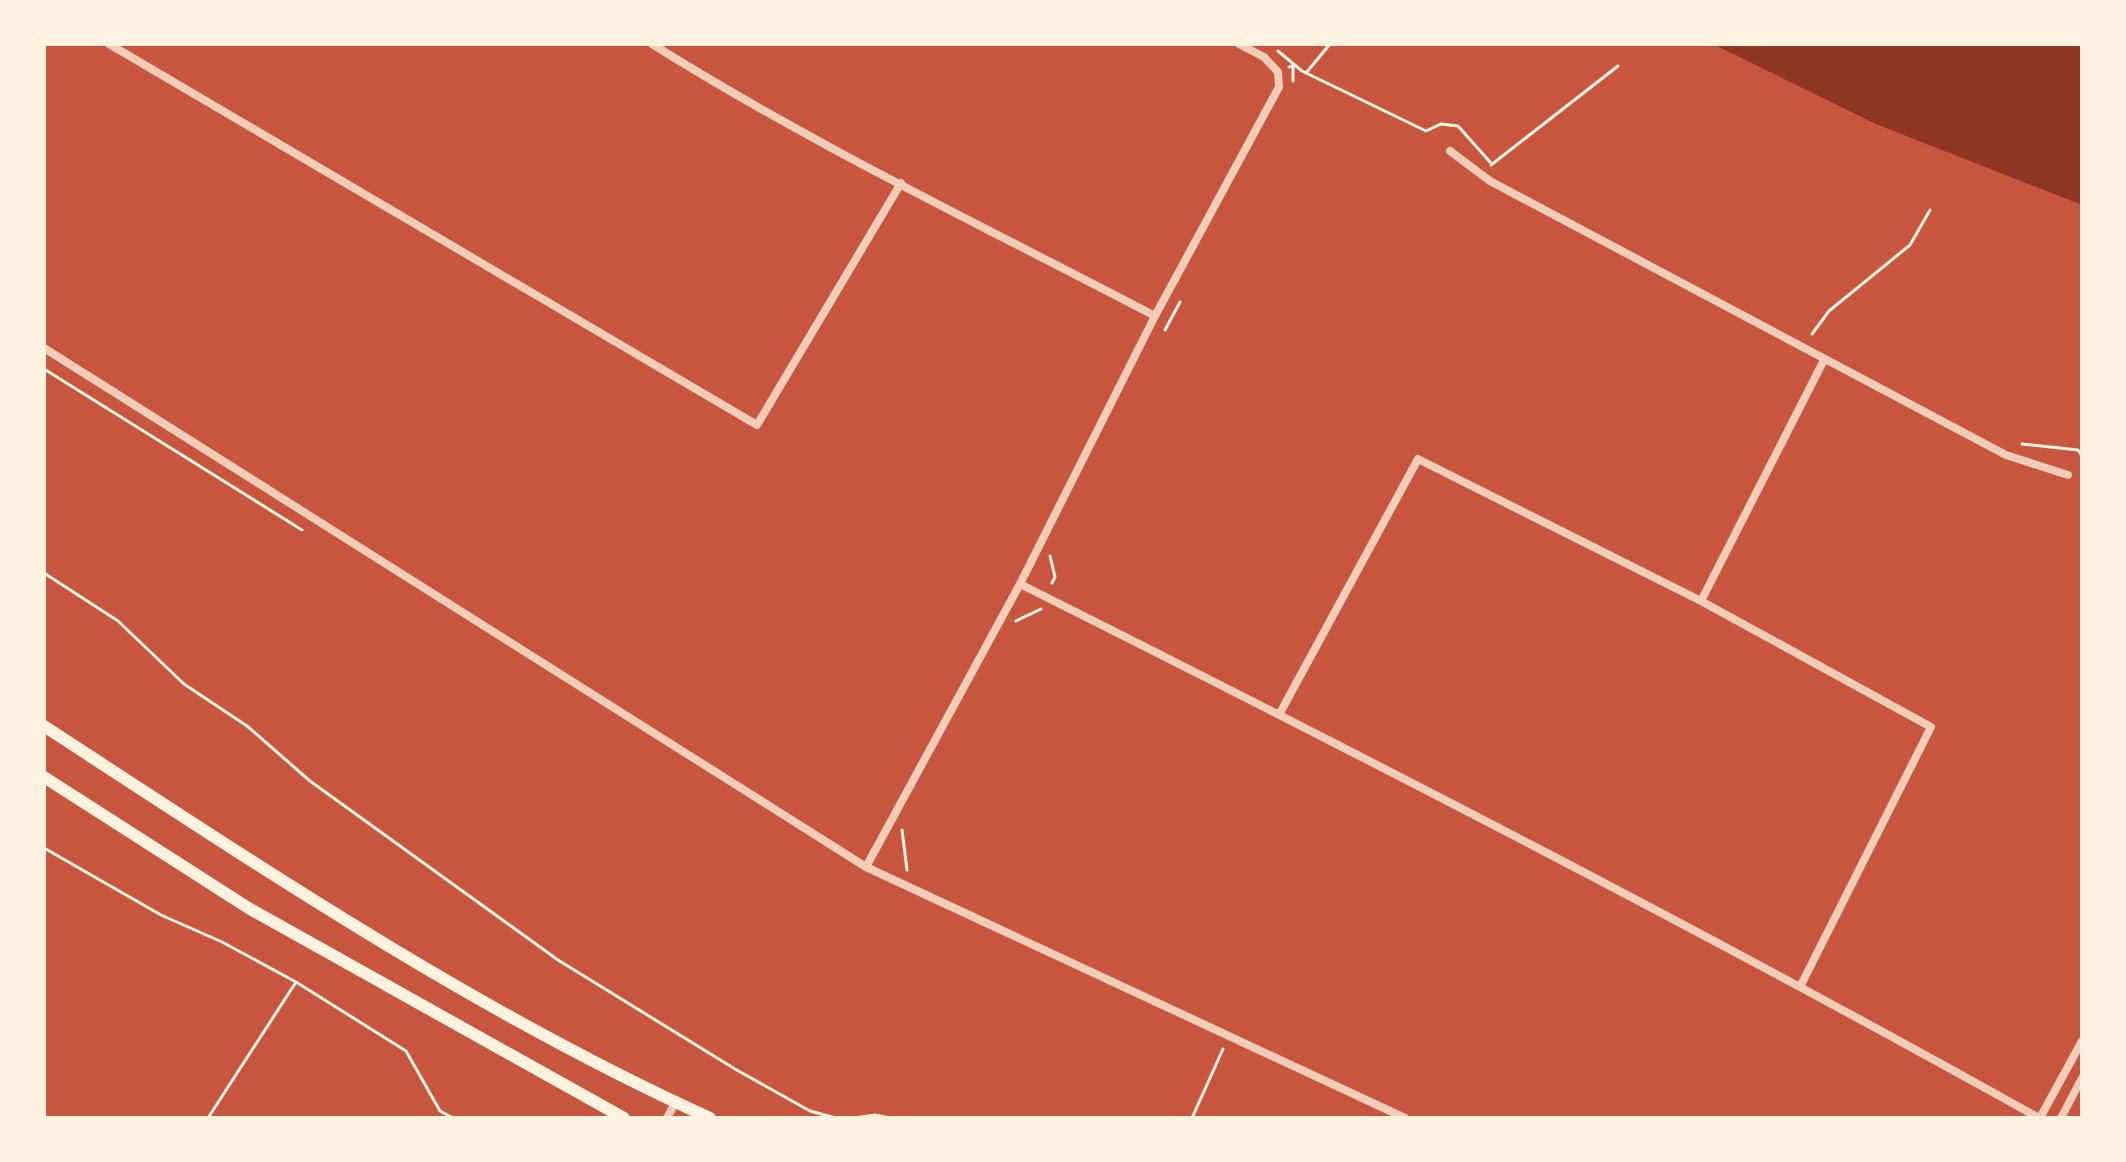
<svg xmlns="http://www.w3.org/2000/svg" width="2126" height="1162" font-family="Ubuntu,sans-serif">
<style>
.water{fill:#8f3625}
.lines{fill:none;stroke-linecap:round;stroke-linejoin:round}
.path{stroke:#fff3e0;stroke-width:3}
.minor{stroke:#f1ccb7;stroke-width:8}
.secondary{stroke:#fff3e0;stroke-width:12}
</style>
<rect width="100%" height="100%" fill="#c8553d"/>
<!-- water -->
<path class="water" d="M1713,44h369v161l-206,-81z"/>
<g class="lines">
<!-- path -->
<path class="path" d="M1278,51l24,20 124,60 15,-7 17,2 32,36
M1289,67l4,-1v15
M1306,73l24,-29
M1491,165l127,-99
M1165,330l15,-28
M1812,334l17,-23 81,-66 20,-35
M44,369l258,161
M2022,444l56,6 4,6
M1050,556l5,21 -3,6
M44,573l74,48 66,63 63,42 63,55 248,179 177,109 75,42 26,7
M1016,621l25,-12
M902,830l5,40
M44,848l117,67 61,27 74,40 110,69 34,60 13,7
M208,1118l88,-136
M855,1118l20,-3 15,3
M1192,1118l31,-69"/>
<!-- minor -->
<path class="minor" d="M109,44l648,381 144,-242
M652,44c161,101 335,184 503,272
M1450,151l40,30 516,274 62,20
M44,348l822,519 539,251
M1020,584c343,172 684,347 1019,534
M1701,601l123,-241
M1280,713l138,-254 283,142 230,126 -130,258
M866,867l154,-283 135,-268 124,-229 -1,-15 -14,-15 -25,-13
M667,1118l8,-15
M2040,1118l42,-77
M2061,1118l21,-40"/>
<!-- secondary -->
<path class="secondary" d="M44,726c213,139 434,287 666,392
M44,777l206,132 374,209"/>
</g>
<!-- border -->
<rect width="2126" height="1162" fill="none" stroke="#fff3e0" stroke-width="92"/>
</svg>
